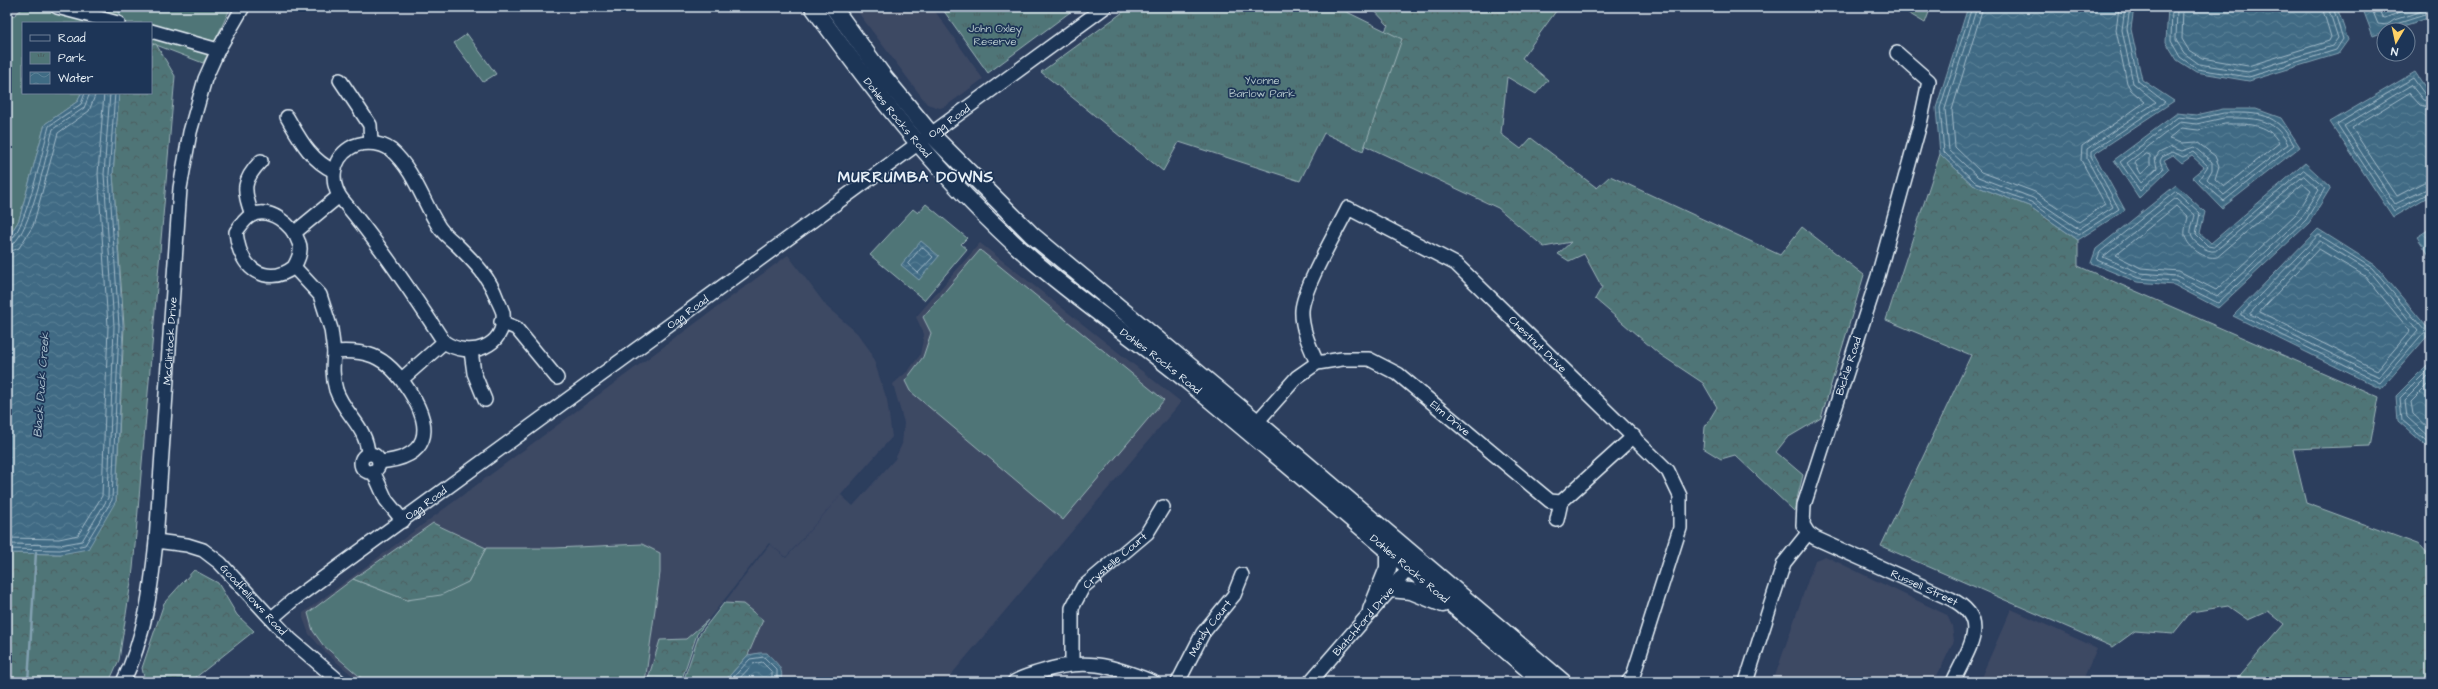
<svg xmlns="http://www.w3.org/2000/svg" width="2438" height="689" font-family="'Architects Daughter',sans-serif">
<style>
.built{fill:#3d4864}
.grass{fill:#507577;stroke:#9cb3b8}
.forest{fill:url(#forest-crowns);stroke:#9cb3b8}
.park{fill:url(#park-tufts);stroke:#9cb3b8}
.water{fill:url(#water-waves);stroke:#83a1b2}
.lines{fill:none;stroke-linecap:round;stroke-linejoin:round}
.shore{stroke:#a4bbca;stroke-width:1}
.stream{stroke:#83a1b2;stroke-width:2.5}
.minor-casing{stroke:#e8f1f8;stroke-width:16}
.major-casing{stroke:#e8f1f8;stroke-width:19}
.minor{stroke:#1d3557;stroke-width:13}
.major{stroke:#1d3557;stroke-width:16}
.labels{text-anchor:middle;stroke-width:3.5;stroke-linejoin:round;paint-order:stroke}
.park-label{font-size:11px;fill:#b3c6cb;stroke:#1d3557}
.street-label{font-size:11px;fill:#e8f1f8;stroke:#1d3557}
.water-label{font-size:12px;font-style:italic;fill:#adc2cf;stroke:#1d3557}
.district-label{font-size:15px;font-weight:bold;letter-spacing:1px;fill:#e8f1f8;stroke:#1d3557}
</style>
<defs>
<pattern id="forest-crowns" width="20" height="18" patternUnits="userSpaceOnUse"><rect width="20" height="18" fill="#507577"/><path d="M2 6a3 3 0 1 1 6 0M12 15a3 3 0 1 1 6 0" fill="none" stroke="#4b5e60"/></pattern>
<pattern id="park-tufts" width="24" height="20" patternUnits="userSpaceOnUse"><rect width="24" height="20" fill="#507577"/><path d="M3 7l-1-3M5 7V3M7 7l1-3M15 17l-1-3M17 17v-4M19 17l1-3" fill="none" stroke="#4b5e60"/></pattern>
<pattern id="water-waves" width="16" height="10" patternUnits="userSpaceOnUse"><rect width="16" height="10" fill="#3f6b84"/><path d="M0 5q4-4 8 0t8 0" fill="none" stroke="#5b8196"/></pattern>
</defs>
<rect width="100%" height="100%" fill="#2c3e5d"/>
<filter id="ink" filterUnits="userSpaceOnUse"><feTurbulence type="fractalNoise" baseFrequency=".025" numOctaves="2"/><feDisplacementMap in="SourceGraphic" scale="8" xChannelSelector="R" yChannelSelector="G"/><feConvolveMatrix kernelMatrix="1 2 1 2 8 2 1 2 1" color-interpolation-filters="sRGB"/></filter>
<g filter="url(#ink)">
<!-- built -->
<path class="built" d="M854,7h78l51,72 -37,27 -6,2 -13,-4z
M980,243l201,159 -236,280h-262l16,-47 71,-91 16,14 55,-63 12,11 42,-47 7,-15 2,-21 -11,-39 16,-14 11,-15 4,-21 -8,-17z
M788,255l39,52 30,26 14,19 16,48 5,37 -106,120 -17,-14 -72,91 -16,48h-321l-34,-29 -17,-19 -6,-16v-5z
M1825,556l122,59 5,11 2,15 -20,41h-161l42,-122z
M2011,609l86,39 -15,34h-103z"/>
<!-- grass -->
<path class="grass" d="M24,7h207l-19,40 -9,16 -52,-20v-20h-128v70h58l-3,8 -33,23 -26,96 -12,20v-223l8,-2z
M467,34l29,40 -13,8 -29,-39z
M926,204l41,34 -6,6 6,5 -43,51 -54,-45 43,-46 5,4z
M980,250l184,150 -101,120 -153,-129 -5,-10 18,-24 8,-24 -8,-16z
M642,544l18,9v20l-15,109h-279l-43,-37 -10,-14 -5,-18 45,-34 54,21 61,-18 18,-34h69z"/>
<!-- forest -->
<path class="forest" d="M1371,7h159l3,2 2,-2h24l-37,51 26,22 -12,14 -29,-17 -6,57 20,15 10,-11 66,50 13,-12 170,79 22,-28 62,48 -43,143 -34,20 -11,14 27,23 -9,36 -59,-56 -14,4 -18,-11 2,-21 12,-20 -14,-24 -45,-30 -63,-54 7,-12 -18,-33 -15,7 -11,-7 13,-12 -27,5 -46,-39 -132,-62 -29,-58 38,-37 13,-26z
M1898,7h33l-6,16z
M156,44l19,32 -42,493 -14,91 -10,22h-102v-129l54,1 55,-53 8,-175 -11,-152 6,-81h32v-48z
M1940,154l33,31 56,21 49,34v26l301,131 -9,49 -77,3 13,54 114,42 11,12v125h-197l50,-58 -16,-13 -20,9 -20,-14 -37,6 -18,22 -38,-3 -22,16 -232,-101 90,-191 -85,-35z
M433,523l53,25 -18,34 -27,13 -34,5 -54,-21z
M194,570l24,13 19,32 17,16 -64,51h-45l-3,-14 22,-65z
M724,603l19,1 20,16 -15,35 -24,27h-41l16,-47z
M708,620l-11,14 -16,48h-34l13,-42 26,-1z"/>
<!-- park -->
<path class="park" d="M941,7h136l-89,66z
M1130,7h207l65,32 -39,112 -39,-18 -24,48 -121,-39 -16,29 -122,-99z"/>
<!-- water -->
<path class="water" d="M1968,7h166l-3,22 11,51 32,21 -80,53 31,56 -47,30 -49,-34 -56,-21 -33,-31 -4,-46z
M2168,7h169l11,33 -10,14 -89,27 -53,-9 -19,-12 -11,-18z
M2362,7h69v10l-40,13h-7v2l-11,4z
M2415,72l16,24v99l-38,22 -63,-95z
M81,93h38l-6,81 10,152 -7,175 -28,48 -27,5 -54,-1v-313l12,-20 26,-96 33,-23z
M2223,109h33l25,9 19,29 -78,61 -30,-31 12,-10 -12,-11 -10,7 -9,-8 -9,5 5,9 -30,29 -25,-38 63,-47 19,2z
M2305,163l26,24 -22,36 -91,85 -44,-23 -37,-3 -46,-19 5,-14 80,-64 29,27 -5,21 11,10z
M2431,228v30l-14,-21z
M2318,229l57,36 56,67 -50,57 -148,-73z
M921,241l18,15 -20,24 -18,-15z
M2431,361v89l-33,-29 -2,-25z
M759,653h8c8,9 19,16 13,29h-56l24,-27z"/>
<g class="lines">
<!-- shore -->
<path class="shore" d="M1972,7l-32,101 4,44 31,30 56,20 47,33 41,-26 -28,-52v-5l74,-50 -27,-21 -11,-52 3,-22
M1977,7l-32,102 4,41 29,27 55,21 46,31 34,-22 -26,-48v-10l69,-47 -23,-19 -11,-53 3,-23
M1983,7l-31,103 3,37 26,25 54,20 44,30 26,-18 -24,-44 1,-14 63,-44 -14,-12 -4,-7 -11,-53 3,-23
M2172,7l-1,34 9,16 17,12 52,8 87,-27 7,-11 -10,-32
M2177,7l-1,33 8,13 15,11 49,8 84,-26 6,-8 -10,-31
M2183,7l-1,32 6,10 14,9 46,8 81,-25 2,-4 -9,-30
M2371,7l7,17 9,1 7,-5 37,-12
M2378,7l4,10 3,1 28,-11
M2393,30l3,-6 35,-11
M2431,97l-5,-1 -13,-18 -76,46 57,87 37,-19
M2431,102l-8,-2 -12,-15 -67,41 51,78 36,-17
M2431,108l-11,-3 -11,-12 -57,35 45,68 27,-14 7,-1
M2224,113c35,0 52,-2 70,32l-70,56 -25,-22 9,-13 -15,-14 -10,5 -10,-5 -11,5 -2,4 3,8 -23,22 -20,-29 58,-45 18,2z
M2224,118c29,0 49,-2 64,26l-64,51 -17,-16 5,-9v-8l-18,-15 -12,4 -11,-4 -12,6 -4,6 2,9 -16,15 -14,-20 53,-41 16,2z
M2225,124c21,0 43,-2 54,19l-55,44 -9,-8 4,-13 -4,-10 -18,-14 -15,1 -13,-4 13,-11 16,2z
M2147,154l3,1v11l-9,8 -6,-11z
M2304,170l21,18 -19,32 -88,83 -43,-22 -37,-3 -41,-18 3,-8 76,-61 24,22 -4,21 12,12 5,1z
M2304,176l15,14 -17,27 -85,80 -40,-21 -37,-3 -37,-16 73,-59 19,17c-1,6 -5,13 -4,19 1,8 16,19 24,17z
M2303,184l8,7 -14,22 -81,77 -37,-19 -38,-3 -26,-13 61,-49 12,11c-1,6 -4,12 -3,19 3,12 20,24 32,21z
M2319,235l53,33 53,63 -45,52 -139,-68z
M2320,241l49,30 49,60 -39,46 -129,-63z
M7,242c17,-2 37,-98 42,-116l32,-22 4,-11
M7,247c22,-2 40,-97 46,-118l31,-21 6,-15
M922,247l11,10 -15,16 -10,-9z
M2319,249l46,27 45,55 -33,39 -117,-58z
M7,253l12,-5 14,-22 25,-93 31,-22 7,-18
M2431,367l-31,31 2,22 29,25
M2431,374l-26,26 2,17 24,22
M2431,382l-20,20 2,12 18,17
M7,538l52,1 19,-4 24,-39 6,-170 -10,-152 6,-81
M7,544l53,1 22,-4 26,-43 6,-172 -10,-152 6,-81
M7,549l53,1 25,-5 27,-45 7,-174 -10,-152 6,-81
M729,682l21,-23 14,-2 13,13v12
M736,682l17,-18 9,-2 10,10v10"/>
<!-- stream -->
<path class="stream" d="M118,18l3,-11
M28,682l8,-130"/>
<!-- minor casing -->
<g class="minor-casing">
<g id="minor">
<path d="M57,7l61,16"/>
<path d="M151,31l67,19"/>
<path id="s1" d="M1897,53l32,28 -9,43 -42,152 -74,229 -1,20 5,8 7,5 136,61c42,21 16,51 2,83"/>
<path d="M340,80l30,45 1,18"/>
<path d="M287,117c13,22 23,43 47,54"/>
<path d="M252,215c-9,-26 -10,-34 9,-54"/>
<path d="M294,233l45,-37"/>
<path d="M294,267c4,-7 8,-17 5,-24 -6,-18 -30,-38 -49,-27 -6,4 -10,10 -14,16 1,7 2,15 5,21 10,24 34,29 53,14l26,28 11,34 3,23"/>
<path d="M501,322l15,6 41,50"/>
<path d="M471,351l3,22 11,27"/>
<path id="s2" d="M1317,363c-7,-16 -16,-35 -15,-53 2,-24 35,-79 46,-102l108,56 212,207 12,25v32l-47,148 -5,6"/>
<path d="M402,379l42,-37c-31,-48 -63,-96 -100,-140 -15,-17 -13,-42 6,-54 11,-7 31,-6 41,2 23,20 32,52 48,77 4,6 11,12 17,17 17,17 33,32 41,55 2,4 5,10 6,14 3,35 -34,46 -59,29"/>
<path id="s3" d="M1257,422l40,-45 20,-14 25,-4h27l29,15 152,127 11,1 73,-66"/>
<circle cx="370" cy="463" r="9"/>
<path d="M368,454c-1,-27 -24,-40 -32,-64 -4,-13 -3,-25 -2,-38 14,-1 26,-1 39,4 15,6 28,22 37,36 24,38 19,66 -31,70"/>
<path d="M373,471l13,29 17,21"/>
<path d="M1557,520l4,-18"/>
<path id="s4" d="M156,541l31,4 16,5 17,13 70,76 50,43"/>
<path id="s5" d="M272,618l21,-18 812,-593"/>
<path id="s6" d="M1072,663v-55l11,-21 64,-54 16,-26"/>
<path id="s7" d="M123,682c22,-45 28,-92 33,-141l24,-353 10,-56 15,-53 13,-29 25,-43"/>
<path d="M1014,682c8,-5 17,-7 26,-10 44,-15 71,-7 113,10"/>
<path id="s8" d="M1178,682l25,-49 31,-38 8,-20"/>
<path id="s9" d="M1310,682l105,-121"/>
<path d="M1746,682l38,-119 24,-30"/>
</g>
</g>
<!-- major casing -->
<g class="major-casing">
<g id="major">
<path id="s10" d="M813,7c65,90 132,176 216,250 51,45 109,83 162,127 118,98 235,198 352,298"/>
<path d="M833,7l51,70 47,57 101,101 225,187 306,260"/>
<path d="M1390,589l21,2 32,13"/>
<path d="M1371,610l17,-42v-18"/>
</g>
</g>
<!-- minor -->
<use href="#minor" class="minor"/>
<!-- major -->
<use href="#major" class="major"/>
</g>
</g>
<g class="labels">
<!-- park labels -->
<g class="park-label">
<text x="995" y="32">John Oxley<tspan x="995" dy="13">Reserve</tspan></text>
<text x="1262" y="84">Yvonne<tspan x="1262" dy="13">Barlow Park</tspan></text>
</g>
<!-- street labels -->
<g class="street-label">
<text dy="4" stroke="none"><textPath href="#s10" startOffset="139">Dohles Rocks Road</textPath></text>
<text dy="4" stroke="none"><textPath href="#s5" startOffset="840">Ogg Road</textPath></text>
<text dy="4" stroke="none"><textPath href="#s5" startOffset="516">Ogg Road</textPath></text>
<text dy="4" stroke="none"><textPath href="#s7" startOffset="346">McClintock Drive</textPath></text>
<text dy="4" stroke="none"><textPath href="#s2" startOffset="404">Chestnut Drive</textPath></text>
<text dy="4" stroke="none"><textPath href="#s10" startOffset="499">Dohles Rocks Road</textPath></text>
<text transform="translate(1848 366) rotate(-72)" y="4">Bickle Road</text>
<text dy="4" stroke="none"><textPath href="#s3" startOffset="238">Elm Drive</textPath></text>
<text dy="4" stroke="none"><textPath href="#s5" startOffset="192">Ogg Road</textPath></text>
<text dy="4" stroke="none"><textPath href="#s6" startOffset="120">Crystelle Court</textPath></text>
<text dy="4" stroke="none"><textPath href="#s10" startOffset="823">Dohles Rocks Road</textPath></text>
<text dy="4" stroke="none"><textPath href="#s1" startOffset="643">Russell Street</textPath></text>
<text dy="4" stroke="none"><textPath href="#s4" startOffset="119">Goodfellows Road</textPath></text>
<text dy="4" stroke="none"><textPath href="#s9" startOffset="81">Blatchford Drive</textPath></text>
<text dy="4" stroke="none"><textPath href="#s8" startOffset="63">Mandy Court</textPath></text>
</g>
<!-- water labels -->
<g class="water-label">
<text transform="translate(41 385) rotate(-86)" y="4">Black Duck Creek</text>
</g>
<!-- district labels -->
<g class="district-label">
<text x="916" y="182">MURRUMBA DOWNS</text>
</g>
</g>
<!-- margin -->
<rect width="2438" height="689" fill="none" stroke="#1d3557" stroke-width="24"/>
<rect x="12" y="12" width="2414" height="665" fill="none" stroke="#e8f1f8" stroke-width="1.5" filter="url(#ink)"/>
<!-- legend -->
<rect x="22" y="22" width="130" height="72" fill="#1d3557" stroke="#6e8097"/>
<rect x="30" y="35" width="20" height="6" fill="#1d3557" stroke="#6e8097"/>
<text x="58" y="42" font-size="12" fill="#e8f1f8">Road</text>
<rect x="30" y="52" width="20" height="12" fill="url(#park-tufts)" stroke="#6e8097"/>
<text x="58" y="62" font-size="12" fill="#e8f1f8">Park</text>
<rect x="30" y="72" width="20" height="12" fill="url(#water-waves)" stroke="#6e8097"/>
<text x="58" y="82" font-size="12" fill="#e8f1f8">Water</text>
<!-- north arrow -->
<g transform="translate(2396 42) rotate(189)"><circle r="19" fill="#1d3557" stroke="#6e8097"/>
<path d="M0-3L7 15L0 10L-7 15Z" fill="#ffd166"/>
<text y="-6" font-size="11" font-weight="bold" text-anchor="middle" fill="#e8f1f8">N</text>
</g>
</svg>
